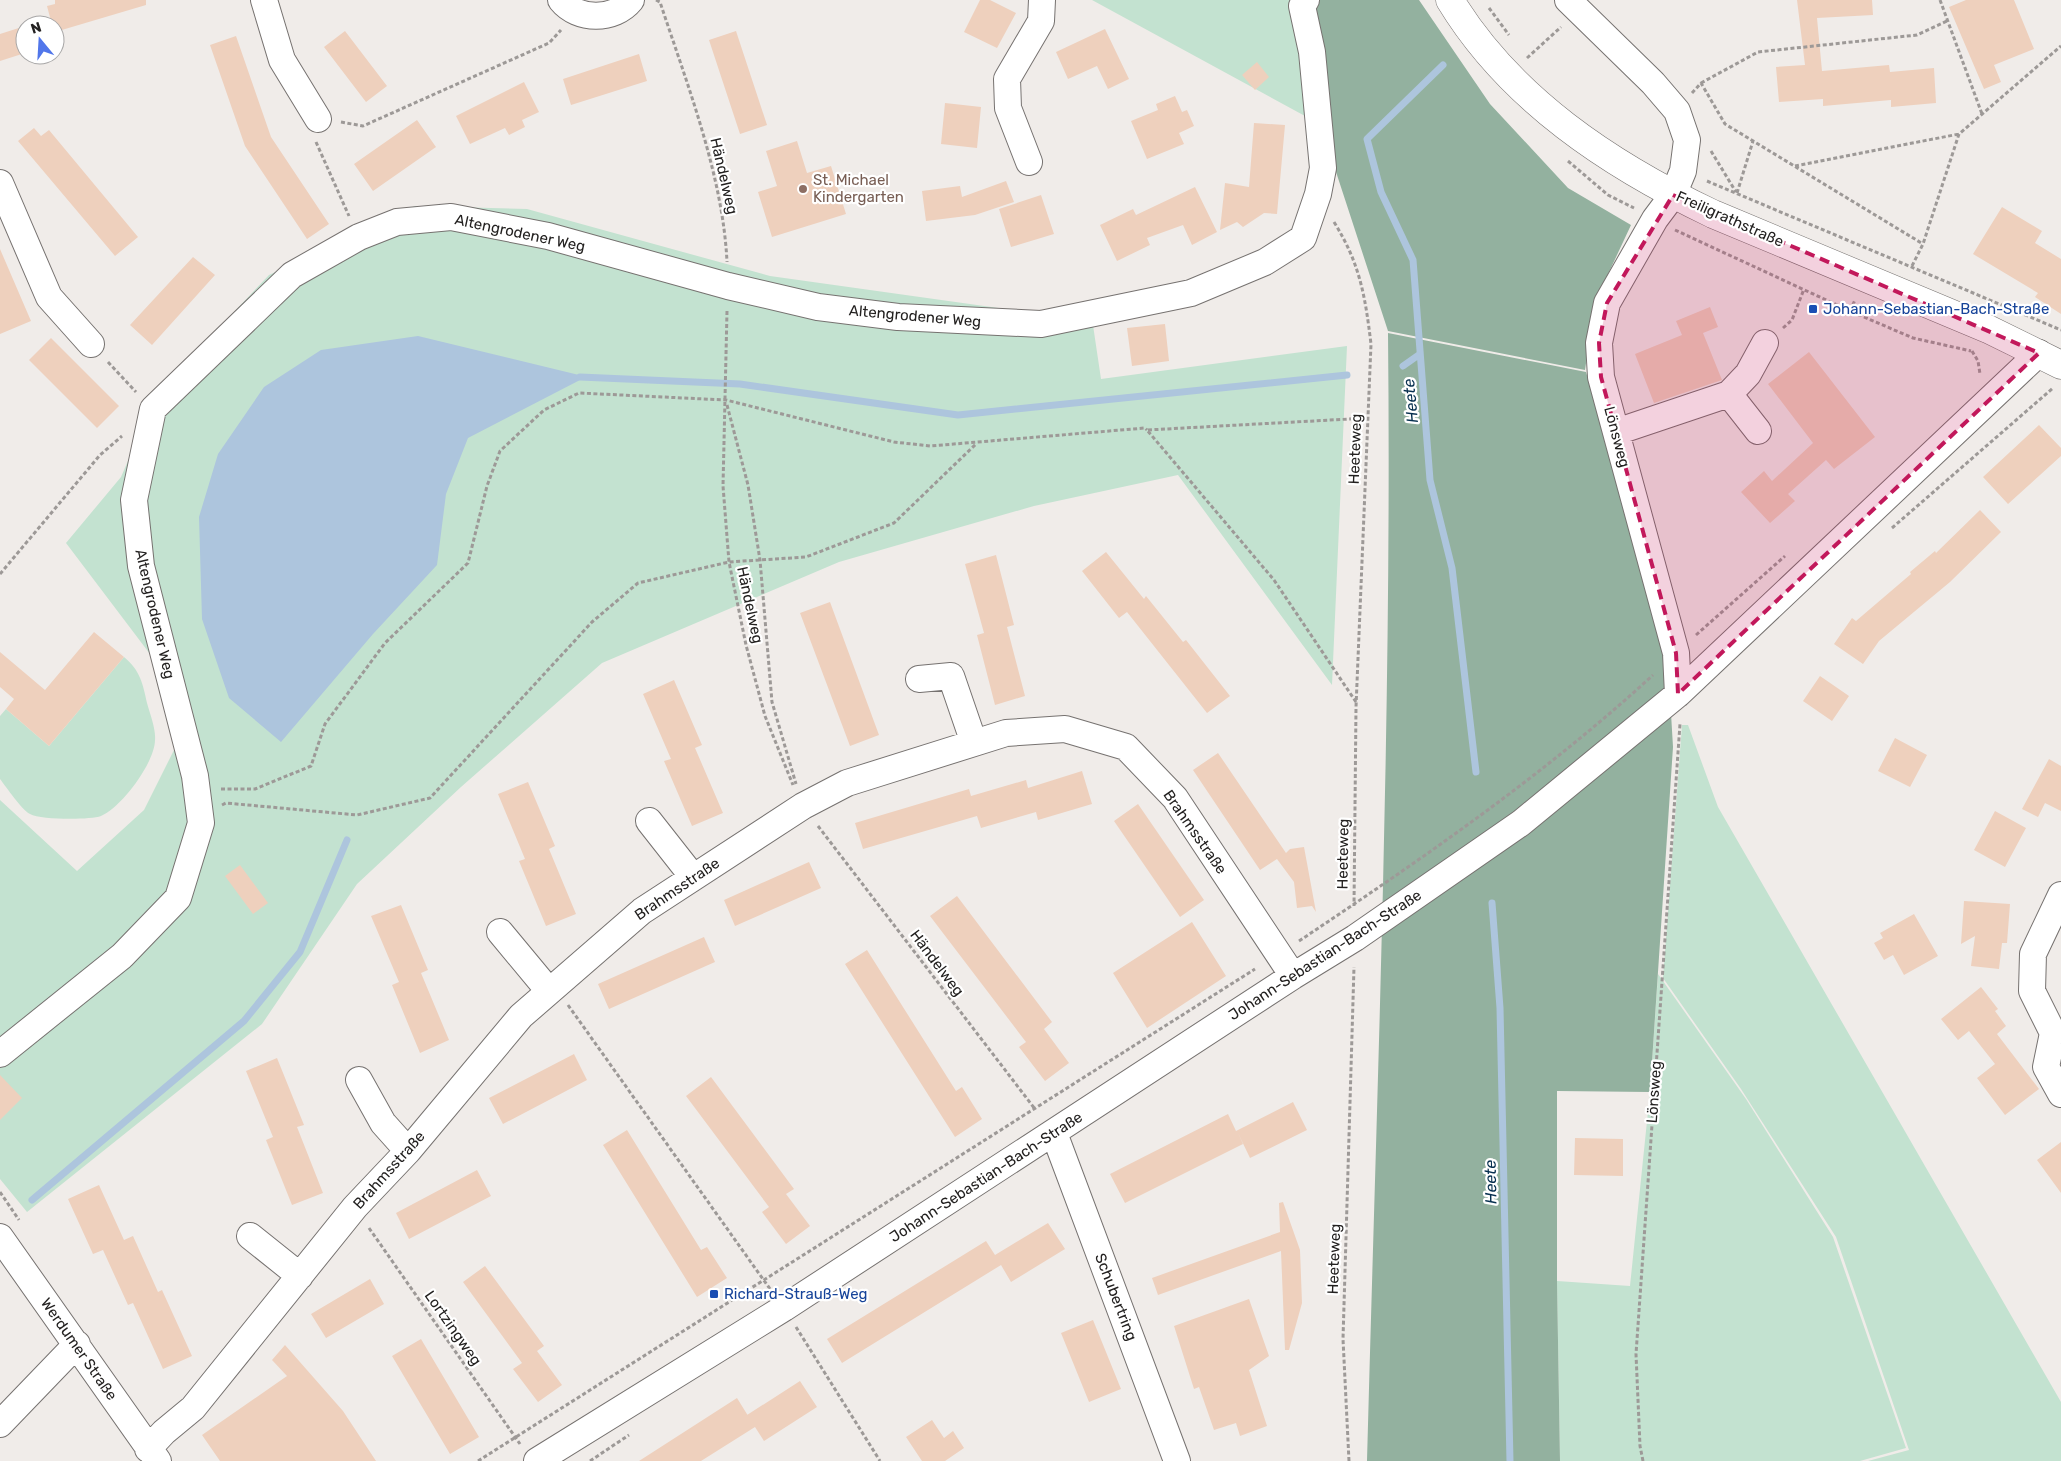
<svg xmlns="http://www.w3.org/2000/svg" width="2061" height="1461" font-family="Rubik,sans-serif">
<style>
.green{fill:#c3e2d0}
.forest{fill:#93b19f}
.water{fill:#adc5dd}
.lines{fill:none;stroke-linecap:round;stroke-linejoin:round}
.stream{stroke:#adc5dd;stroke-width:7}
.building{fill:#eed0bd}
.minor-casing{stroke:#767270;stroke-width:28}
.major-casing{stroke:#767270;stroke-width:29}
.path{stroke:#9d9997;stroke-width:3;stroke-dasharray:4 2.5;stroke-linecap:butt}
.minor{stroke:#fff;stroke-width:26}
.major{stroke:#fff;stroke-width:28}
.marked{fill:#c2185b;fill-opacity:0.2;stroke:#c2185b;stroke-width:4;stroke-dasharray:10 6;stroke-linejoin:round}
.education-dot{fill:#8d6e63;stroke:#fff;stroke-width:2}
.transit-dot{fill:#1a4fb4;stroke:#fff;stroke-width:2}
.labels{text-anchor:middle;stroke-width:4.5;stroke-linejoin:round;paint-order:stroke}
.street-label{font-size:15px;fill:#232120;stroke:#fff}
.education-label{font-size:15px;fill:#785e54;stroke:#fff;text-anchor:start}
.transit-label{font-size:15px;fill:#164399;stroke:#fff;text-anchor:start}
.water-label{font-size:16px;font-style:italic;fill:#062f4f;stroke:#fff}
</style>
<rect width="100%" height="100%" fill="#f0ece9"/>
<!-- green -->
<path class="green" d="M1092,0h238l-14,122z
M415,206l112,3 243,67 272,38 48,-9 11,74 246,-33 -15,339 -154,-210 -144,31 -195,56 -237,101 -141,124 -104,97 -95,140 -235,188 -27,-33v-379l77,71 67,-61 31,-62 -22,-90 -87,-115 55,-66 37,-85 111,-117z
M124,657c16,13 19,27 23,46 3,11 9,26 8,37 0,22 -33,67 -54,76 -11,4 -60,4 -71,-2 -9,-5 -23,-26 -30,-35v-63l6,-7 43,37z
M1682,725h6l30,82 343,595v59h-193l41,-11 -73,-213 -95,-148 -78,-111z
M1658,974l88,125 87,138 73,211 -46,13h-300l-3,-180 73,5 20,-194z"/>
<!-- forest -->
<path class="forest" d="M1320,0h99l71,104 78,84 63,37 -36,77 -10,68 -197,-39 -67,-205 -11,-110z
M1388,333l198,39 81,274 6,101 -23,345 -93,-1v190l3,180h-193c10,-376 25,-752 21,-1128z"/>
<!-- water -->
<path class="water" d="M418,336l161,39 1,5 -112,58 -22,56 -9,71 -64,69 -92,108 -52,-44 -27,-79 -3,-102 19,-63 46,-67 57,-37z"/>
<g class="lines">
<!-- stream -->
<path class="stream" d="M1443,65l-76,74 14,53 32,68 17,220 22,88 24,204
M1403,366l17,-12
M580,377l160,7 218,31 389,-40
M1492,903l8,105 10,453
M32,1200l212,-179 56,-69 47,-112"/>
</g>
<!-- building -->
<path class="building" d="M55,0h91v5l-91,27v-7h-3l-5,-19 8,-2z
M980,0h10l26,13 -19,35 -33,-16z
M1797,0h75l1,15 -56,3 5,53 67,-6 1,7 44,-4 2,35 -45,4v-7l-68,6v-7l-44,3 -3,-35 29,-2z
M1966,0h48l20,49 -40,16 7,17 -17,7 -35,-82z
M25,26v27l-25,8v-27z
M1105,29l24,50 -21,10 -11,-23 -29,13 -12,-27z
M345,31l42,55 -21,16 -42,-55z
M736,31l31,94 -27,9 -31,-94z
M236,36l35,101 58,87 -22,15 -62,-93 -35,-101z
M639,54l8,27 -76,24 -8,-26z
M1257,62l12,15 -14,13 -13,-15z
M524,82l15,30 -17,8 3,7 -16,8 -4,-7 -35,16 -14,-28z
M1175,96l7,16 5,-2 7,16 -15,7 5,11 -37,15 -16,-38 27,-11 -2,-6z
M945,103l36,4 -4,41 -36,-4z
M417,120l19,27 -63,44 -19,-27z
M1254,123l31,2 -8,89 -13,-1 -21,14 -6,-5 -17,8 5,-47 24,4z
M34,128l7,8 8,-6 89,107 -23,19 -97,-115z
M797,141l10,32 24,-7 15,48 -74,23 -14,-45 19,-6 -11,-35z
M1006,181l8,21 -39,13 -49,6 -4,-30 38,-5 2,11z
M1195,187l22,45 -25,13 -9,-20 -36,13 3,7 -33,16 -17,-36 33,-16 3,6z
M1041,195l13,39 -43,13 -12,-38z
M2002,207l40,24 -7,12 26,16v55l-26,-17 3,-4 -65,-39z
M0,249l31,72 -31,13z
M193,257l22,18 -63,70 -22,-20z
M1710,307l8,20 -15,6 19,47 -68,23 -19,-49 47,-19 -6,-14z
M1165,324l4,37 -37,5 -5,-38z
M51,338l68,68 -22,22 -68,-68z
M1809,352l66,85 -41,32 -8,-9 -38,34 7,7 -25,22 -29,-31 23,-21 8,10 41,-38 -45,-59z
M2039,425l22,23v8l-53,48 -25,-27z
M1980,510l21,22 -51,50 -71,59 -16,23 -29,-20 18,-26 4,3 55,-47 -1,-2 25,-21 1,2z
M1106,552l38,47 2,-3 37,46 3,-2 44,56 -23,17 -80,-101 -8,6 -37,-47z
M996,555l18,70 -7,2 18,69 -30,9 -18,-70 7,-2 -19,-69z
M830,602l49,133 -29,11 -50,-133z
M94,632l30,25 -75,89 -43,-37 8,-10 -14,-12v-35l45,38z
M1820,676l29,20 -17,25 -29,-20z
M674,680l28,65 -7,3 28,65 -31,13 -28,-65 7,-2 -28,-65z
M1895,738l32,17 -17,32 -32,-16z
M1218,753l68,100 4,-4 14,-2 12,65 -4,-6 -15,2 -3,-26 -17,-23 -17,11 -67,-100z
M2049,759l12,7v45l-16,-8 -7,14 -16,-8z
M1082,771l10,33 -54,16 -2,-8 -55,16 -4,-12 -114,33 -8,-26 114,-34 2,7 55,-16 2,8z
M528,782l27,64 -6,3 27,65 -30,12 -27,-65 6,-2 -27,-65z
M1138,804l66,96 -24,17 -66,-96z
M1995,811l31,17 -21,39 -31,-17z
M809,862l12,26 -86,38 -11,-26z
M240,865l28,38 -15,11 -28,-38z
M957,896l95,126 -8,7 25,34 -24,18 -26,-34 7,-5 -96,-126z
M1964,901l46,3 -3,39h-5l-3,26 -28,-3 4,-30 -14,8z
M401,905l27,65 -7,3 28,67 -29,13 -28,-68 7,-3 -28,-66z
M1914,914l24,42 -34,19 -11,-20 -9,5 -10,-17 9,-5 -3,-5z
M1192,922l34,54 -79,52 -34,-55z
M704,937l11,25 -106,47 -11,-25z
M867,950l89,141 6,-4 20,32 -27,18 -110,-173z
M1981,987l17,22 -3,2 11,15 -9,8 42,55 -34,26 -28,-37 18,-14 -26,-33 -11,9 -17,-21z
M574,1054l13,26 -84,44 -14,-26z
M277,1058l27,67 -7,2 26,66 -31,12 -26,-65 7,-3 -27,-66z
M0,1075l22,23 -22,22z
M711,1077l83,112 -8,5 24,32 -24,18 -24,-32 7,-5 -83,-111z
M1293,1102l14,28 -57,28 -12,-25 5,11 -118,59 -15,-29 118,-60 8,17z
M627,1130l74,120 6,-3 20,31 -30,19 -94,-152z
M1575,1138l48,1v37l-49,-1z
M2061,1142v51l-24,-33z
M477,1170l14,26 -82,43 -13,-26z
M99,1185l25,55 9,-4 25,56 4,-2 30,66 -29,13 -30,-66 -5,2 -25,-55 -10,4 -25,-55z
M1283,1202l17,48 2,53 -13,47h-4l-4,-99 -123,44 -6,-17 128,-46 -1,-29z
M1048,1223l17,26 -54,33 -10,-17 -159,98 -15,-24 159,-98 9,14z
M485,1266l59,80 -7,5 25,34 -24,17 -25,-33 9,-6 -59,-81z
M370,1279l14,25 -58,34 -15,-24z
M1249,1299l20,57 -20,14 18,56 -27,10 -4,-13 -22,7 -15,-43 -5,2 -20,-63z
M1093,1320l28,69 -32,13 -28,-69z
M421,1339l58,98 -29,17 -58,-98z
M285,1345l58,66 33,50h-156l-18,-26 85,-59 -15,-16z
M800,1381l17,26 -53,34 -9,-14 -54,34h-62l98,-63 13,21 -3,-4z
M932,1420l12,18 9,-7 11,17 -19,13h-23l-16,-24z"/>
<g class="lines">
<!-- minor casing -->
<g class="minor-casing">
<path id="minor" d="M264,0l18,60 36,59
M561,0c17,21 53,21 70,0
M1568,0l85,83 24,28 10,29 -4,31 -10,24 -18,24 -48,84 -8,40 2,34 75,276 2,41
M1029,162l-21,-54 -1,-29 34,-58 1,-21
M0,183l49,114 42,47
M1729,394l29,37
M1616,432l113,-38 19,-20 17,-31
M919,679l32,-3 23,67
M649,821l44,56
M500,932l49,59
M2053,1033l-21,-42 1,-37 28,-59
M2053,1033l-7,34 15,27
M0,1054l122,-98 56,-58 23,-75 -6,-47 -54,-210 -7,-66 19,-91 139,-134 67,-38 38,-15 54,-5 97,19 180,50 90,21 80,10 143,7 150,-31 74,-31 38,-24 15,-44 5,-26 -11,-116 -10,-46 4,-6
M359,1080l24,43 25,28
M1054,1133l123,328
M250,1236l50,40
M0,1237l158,224
M0,1424l77,-80
M148,1449l16,-17 29,-24 162,-201 53,-56 113,-135 121,-105 161,-105 44,-23 159,-50 59,-4 61,18 49,51 118,178
M537,1461l247,-153 509,-332 62,-38 166,-115 157,-129 361,-341"/>
</g>
<!-- major casing -->
<g class="major-casing">
<path id="major" d="M1450,0c60,99 160,165 263,214l275,115 73,36"/>
</g>
<!-- path -->
<path class="path" d="M656,0l4,2c27,82 63,174 67,260
M1940,0l42,114
M1489,8l20,27
M1527,58l34,-31
M1701,83l57,-31 159,-17 30,-14
M1692,93l9,-10 24,41 198,120
M341,122l22,4 186,-83 12,-13
M316,142l33,74
M1711,151l25,41
M1568,161l40,34 26,13
M1795,166l164,-32
M1707,181l354,149
M1737,193l16,-52
M1334,222c26,42 31,73 37,122l-15,363 -2,199
M1675,230l175,81 63,27 58,13
M1912,266l11,-22 36,-110 102,-88
M727,311l-4,175 6,76 17,83 19,71 28,69
M1850,311l5,-11
M1783,328l9,-8 12,-31
M1972,351l6,10 2,13
M108,362l28,30
M727,405l21,80 12,75 12,142 24,82
M1892,528l161,-140
M0,574l100,-119 22,-19
M1696,635l89,-79
M1356,702l-82,-122 -127,-150 221,-12
M221,789h34l56,-23 14,-42 60,-81 83,-80 19,-77 13,-35 44,-41 35,-17 147,7 168,42 36,4 215,-18 2,2
M222,805l4,-2 131,12 73,-17 162,-176 46,-39 91,-21 77,-5 88,-34 82,-79
M818,826l217,283
M1299,941c123,-82 245,-166 354,-266
M568,1005l202,284
M0,1192l19,28
M369,1228l151,216
M796,1327l84,134
M478,1461l777,-492
M590,1461l39,-26
M1349,1461l-6,-122 11,-372
M1643,1461l-3,-15 -4,-92 44,-630"/>
<!-- minor -->
<use href="#minor" class="minor"/>
<!-- major -->
<use href="#major" class="major"/>
</g>
<!-- marked area -->
<path class="marked" d="M1673,195l366,158 -361,341 -2,-41 -75,-276 -2,-34 8,-40z"/>
<!-- markers -->
<circle class="education-dot" cx="803" cy="189" r="5"/>
<g class="transit-dot">
<rect x="1808" y="304" width="10" height="10" rx="2.5"/>
<rect x="709" y="1289" width="10" height="10" rx="2.5"/>
</g>
<g class="labels">
<!-- street labels -->
<g class="street-label">
<text transform="translate(724 176) rotate(77)" y="5">Händelweg</text>
<text transform="translate(1730 219) rotate(24)" y="5">Freiligrathstraße</text>
<text transform="translate(520 233) rotate(12)" y="5">Altengrodener Weg</text>
<text transform="translate(915 316) rotate(5)" y="5">Altengrodener Weg</text>
<text transform="translate(1617 437) rotate(75)" y="5">Lönsweg</text>
<text transform="translate(1355 449) rotate(-88)" y="5">Heeteweg</text>
<text transform="translate(750 605) rotate(78)" y="5">Händelweg</text>
<text transform="translate(155 614) rotate(77)" y="5">Altengrodener Weg</text>
<text transform="translate(1195 832) rotate(55)" y="5">Brahmsstraße</text>
<text transform="translate(1343 854) rotate(-89)" y="5">Heeteweg</text>
<text transform="translate(677 889) rotate(-34)" y="5">Brahmsstraße</text>
<text transform="translate(1325 955) rotate(-33)" y="5">Johann-Sebastian-Bach-Straße</text>
<text transform="translate(937 963) rotate(53)" y="5">Händelweg</text>
<text transform="translate(1654 1092) rotate(-86)" y="5">Lönsweg</text>
<text transform="translate(389 1170) rotate(-48)" y="5">Brahmsstraße</text>
<text transform="translate(986 1177) rotate(-33)" y="5">Johann-Sebastian-Bach-Straße</text>
<text transform="translate(1334 1259) rotate(-88)" y="5">Heeteweg</text>
<text transform="translate(1116 1297) rotate(69)" y="5">Schubertring</text>
<text transform="translate(453 1328) rotate(55)" y="5">Lortzingweg</text>
<text transform="translate(79 1349) rotate(55)" y="5">Werdumer Straße</text>
</g>
<!-- education labels -->
<g class="education-label">
<text x="813" y="185">St. Michael<tspan x="813" dy="17">Kindergarten</tspan></text>
</g>
<!-- transit labels -->
<g class="transit-label">
<text x="1823" y="314">Johann-Sebastian-Bach-Straße</text>
<text x="724" y="1299">Richard-Strauß-Weg</text>
</g>
<!-- water labels -->
<g class="water-label">
<text transform="translate(1410 401) rotate(-95)" y="6">Heete</text>
<text transform="translate(1490 1182) rotate(-91)" y="6">Heete</text>
</g>
</g>
<!-- north arrow -->
<g transform="translate(40 40) rotate(342)"><circle r="24" fill="#ffffff" stroke="#a7a6a6"/>
<path d="M0-4L9 19L0 12L-9 19Z" fill="#5176ea"/>
<text y="-8" font-size="14" font-weight="bold" text-anchor="middle" fill="#232120">N</text>
</g>
</svg>
